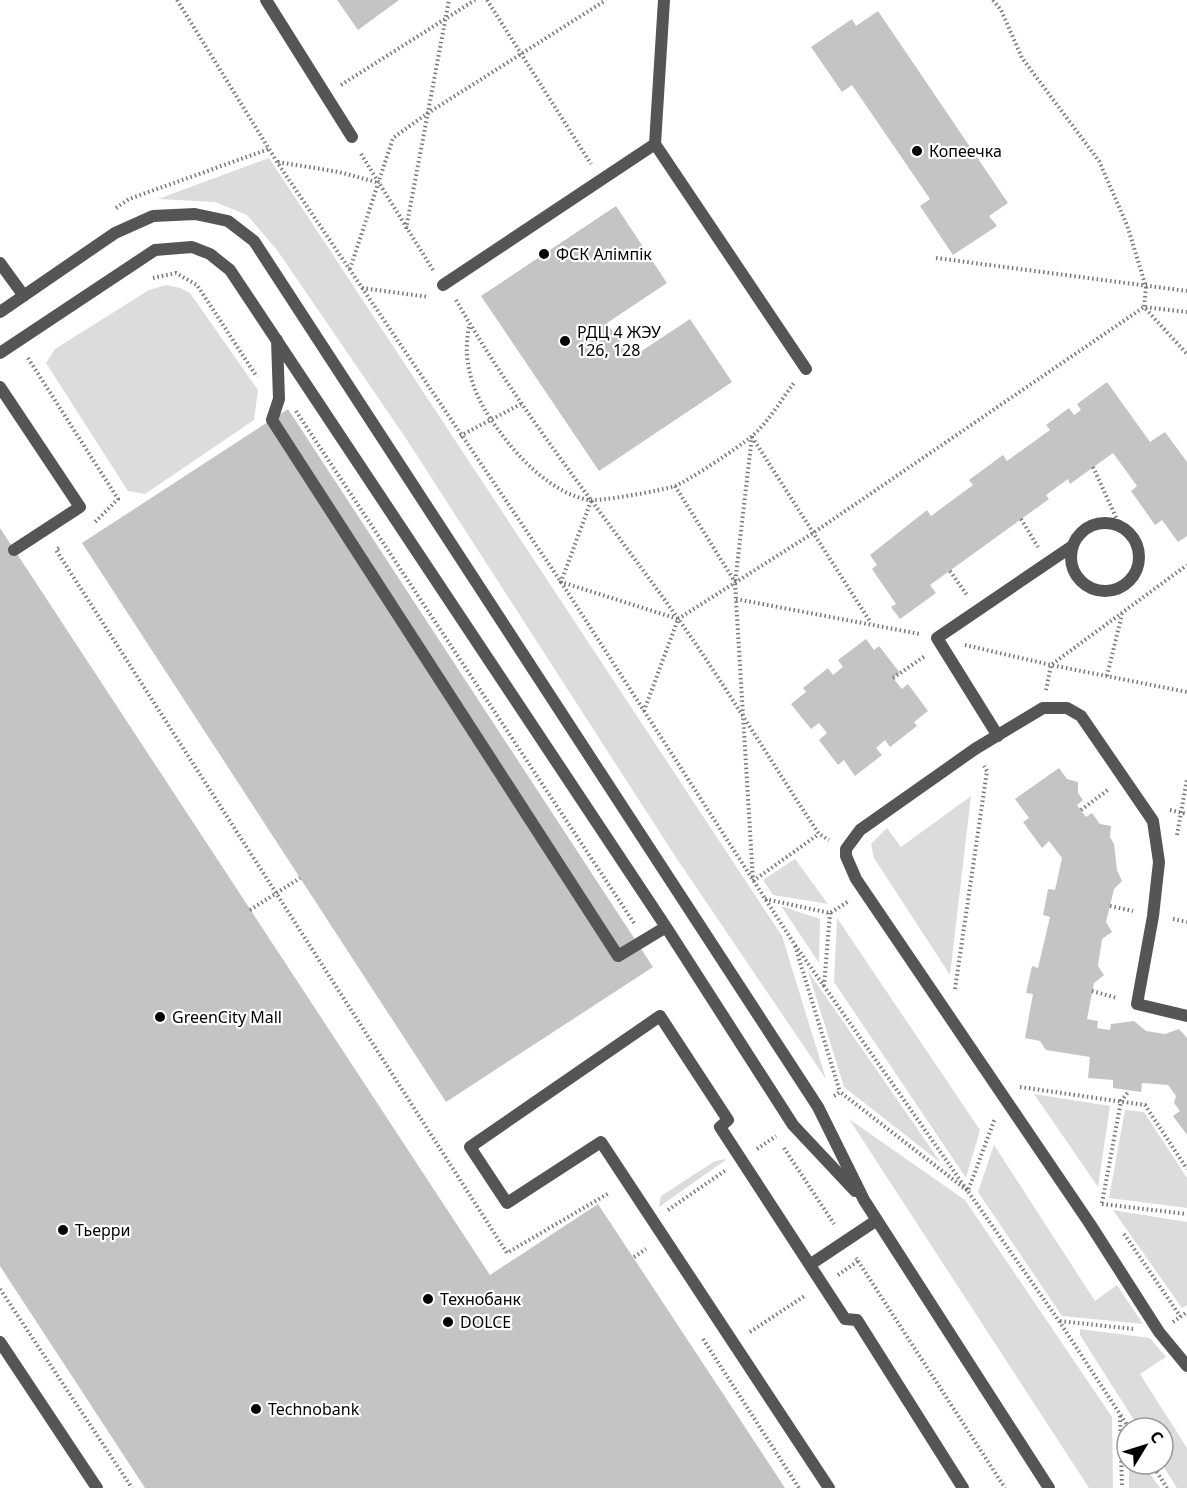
<svg xmlns="http://www.w3.org/2000/svg" width="1187" height="1488" font-family="'Noto Sans',sans-serif">
<style>
.green{fill:#dcdcdc}
.building{fill:#c4c4c4}
.lines{fill:none;stroke-linecap:round;stroke-linejoin:round}
.path{stroke:#777;stroke-width:4;stroke-dasharray:1.5 3;stroke-linecap:butt}
.service{stroke:#555;stroke-width:12}
.path-bridge{stroke:#777;stroke-width:4;stroke-dasharray:1.5 3;stroke-linecap:butt}
.poi-dot{fill:#000;stroke:#fff;stroke-width:2}
.labels{text-anchor:middle;stroke-width:4.5;stroke-linejoin:round;paint-order:stroke}
.poi-label{font-size:16px;fill:#000;stroke:#fff;text-anchor:start}
</style>
<rect width="100%" height="100%" fill="#fff"/>
<!-- green -->
<path class="green" d="M269,158l513,778 44,143 -151,-223 -270,-419 -128,-187 -30,-35 -32,-13 -57,-3z
M166,285l14,3 10,5 68,97 -4,30 -109,74 -17,-3 -82,-128 9,-14 94,-59z
M971,796l-21,179 -76,-117 -3,-14 16,-16 14,19z
M795,859l33,45 -55,-9 -10,-15z
M781,906l39,13 -1,44z
M837,918l143,212 -14,48 -132,-196z
M808,971l133,192 -97,-76z
M1034,1094l76,12 -12,81z
M1125,1110l19,2 43,66v30l-78,-10z
M849,1119l116,81 147,217 1,71h-24z
M994,1145l101,156 22,-16 26,39 -81,-8 -84,-124z
M727,1159l-68,48 2,-11 54,-35z
M1113,1210l74,12v83l-5,3z
M1080,1329l70,9 16,19 -26,17 47,74v40h-10l-15,-24 1,-36h-24l-59,-93z
M1129,1464h14l17,24h-31z"/>
<!-- building -->
<path class="building" d="M337,0h62l-41,30z
M878,11l130,192 -19,13 8,10 -44,29 -33,-49 10,-7 -78,-114 -10,7 -31,-45 41,-28 4,7z
M616,206l51,77 -60,40 24,35 59,-39 42,63 -133,89 -118,-175z
M1107,382l43,60 15,-10 22,30v74l-9,6 -16,-22 -7,5 -24,-34 6,-5 -24,-33 -43,31 -2,-5 -22,16 3,4 -119,86 6,8 -36,26 -9,-12 5,-3 -24,-35 5,-4 -7,-10 57,-45 4,6 42,-31 -4,-5 34,-25 4,6 43,-31 -4,-5 23,-17 5,7 7,-5 -4,-6z
M288,409l365,558 -207,135 -364,-559z
M0,528l490,747 108,-71 187,284h-640l-145,-222z
M866,639l8,11 5,-4 21,27 -7,5 9,11 6,-5 20,27 -14,11 3,4 -27,21 -5,-7 -9,8 6,7 -27,21 -11,-16 -6,5 -19,-25 8,-7 -8,-10 -8,6 -20,-25 15,-12 -3,-4 25,-20 5,7 10,-8 -5,-7z
M1059,768l8,11 11,3v11l5,7 -6,5 9,12 6,-4 8,11 11,2 -1,11 4,7 3,26 5,11 -8,8 -8,33 6,10 -10,7 -4,27 6,9 -10,8 -7,36 11,2 -1,7 13,2 1,-6 23,-3 12,10 19,3 14,-5 8,9v97l-14,-19 7,-5 -6,-8 2,-7 -8,-11 -26,-2 -1,9 -28,-4v-8l-25,-2 2,-21 -44,-7 -6,-9 -15,-3 8,-44 -7,-1 6,-27 6,2 12,-51 -7,-2 5,-26 7,1 7,-32 -13,-17 -7,7 -19,-26 6,-4 -14,-19z"/>
<g class="lines">
<!-- path -->
<path class="path" d="M177,0l100,162 284,420 232,360 266,379 70,107
M487,0l104,164
M993,0l8,10 21,48 77,103 28,64 19,62 -2,20 43,47
M341,85l134,-85
M361,154l72,116
M278,162l61,10 37,10
M116,208l13,-9 140,-50
M406,229l43,-229
M936,258l251,33
M350,269l43,-131 35,-25 178,-113
M153,278l23,-5 21,12 60,92
M362,288l67,9
M456,300c64,112 146,212 221,317 50,71 94,145 142,217l10,6
M469,327c-8,39 7,74 31,105 20,28 54,62 89,68 9,2 75,-10 86,-14 13,-5 64,-39 76,-49 17,-14 30,-37 43,-54
M28,358l90,141 -24,24
M296,411l338,512
M460,436l61,-32
M752,436l-17,147 18,297
M752,437l119,186
M1093,467l27,59
M675,486l60,96
M591,501l-30,81 117,37 -34,92
M1021,519l17,28
M59,548l-3,2 451,703 102,-60
M950,571l17,24
M736,599l184,35
M678,619l135,-86 331,-226 43,5
M965,645l86,20 136,27
M1107,676l15,-62
M893,678l32,-22
M1046,690l5,-25 136,-100
M1081,810l28,-21
M1170,810l17,4
M1177,835l10,-56
M753,881l66,-47
M765,899l65,14 19,-12
M1110,906l23,5
M1173,919l14,3
M795,946l45,146
M824,986l6,-73
M955,989l32,-218 -3,-5
M1092,991l25,7
M1020,1087l125,18 42,64
M834,1096l6,-4 128,99 27,-73
M784,1148l50,76
M757,1149l19,-13
M1102,1203l19,-102 8,-10
M1102,1204l85,10
M668,1210l58,-40
M1124,1234l56,82
M634,1257l12,-8
M858,1261l147,227
M838,1275l20,-14 -2,-3
M0,1289l132,199
M1060,1321l73,8
M1173,1322l14,-10
M750,1332l56,-37
M703,1339l96,149
M1120,1416l2,72
M1152,1464l15,24"/>
<!-- service -->
<path class="service" d="M266,0l86,137
M664,0l-9,144 151,225
M0,263l24,33
M443,285l212,-141
M0,312l115,-79 38,-17 42,-2 33,7 26,20 564,866 46,93 185,288
M277,340l2,59 -7,21 346,536 48,-29
M0,353l155,-103 37,-3 18,7 20,16 436,657 127,198 62,66
M0,387l80,120 -66,43
M1071 557a34 34 0 1 1 68 0a34 34 0 1 1-68 0Z
M998,736l-61,-98 134,-91
M1187,1016l-50,-12 16,-88 6,-54 -6,-41 -72,-105 -14,-8h-24l-68,41 -115,81 -14,19v7l10,23 234,345 69,108 28,34
M811,1264l66,-44
M0,1342l97,146
M829,1488l-228,-346 -94,61 -37,-56 190,-131 68,104 -8,7 125,192 12,1 106,168"/>
<!-- path-bridge -->
<path class="path-bridge" d="M250,910l50,-32"/>
</g>
<!-- markers -->
<g class="poi-dot">
<circle cx="917" cy="151" r="6"/>
<circle cx="544" cy="254" r="6"/>
<circle cx="565" cy="341" r="6"/>
<circle cx="160" cy="1017" r="6"/>
<circle cx="63" cy="1230" r="6"/>
<circle cx="428" cy="1299" r="6"/>
<circle cx="448" cy="1322" r="6"/>
<circle cx="256" cy="1409" r="6"/>
</g>
<g class="labels">
<!-- poi labels -->
<g class="poi-label">
<text x="929" y="157">Копеечка</text>
<text x="556" y="260">ФСК Алімпік</text>
<text x="577" y="338">РДЦ 4 ЖЭУ<tspan x="577" dy="18">126, 128</tspan></text>
<text x="172" y="1023">GreenCity Mall</text>
<text x="75" y="1236">Тьерри</text>
<text x="440" y="1305">Технобанк</text>
<text x="460" y="1328">DOLCE</text>
<text x="268" y="1415">Technobank</text>
</g>
</g>
<!-- north arrow -->
<g transform="translate(1145 1446) rotate(52)"><circle r="28" fill="#ffffff" stroke="#999999" stroke-width="1.5"/>
<path d="M0-4.5L10 22L0 15L-10 22Z" fill="#000000"/>
<text y="-9" font-size="16" font-weight="bold" text-anchor="middle" fill="#000000">С</text>
</g>
</svg>
